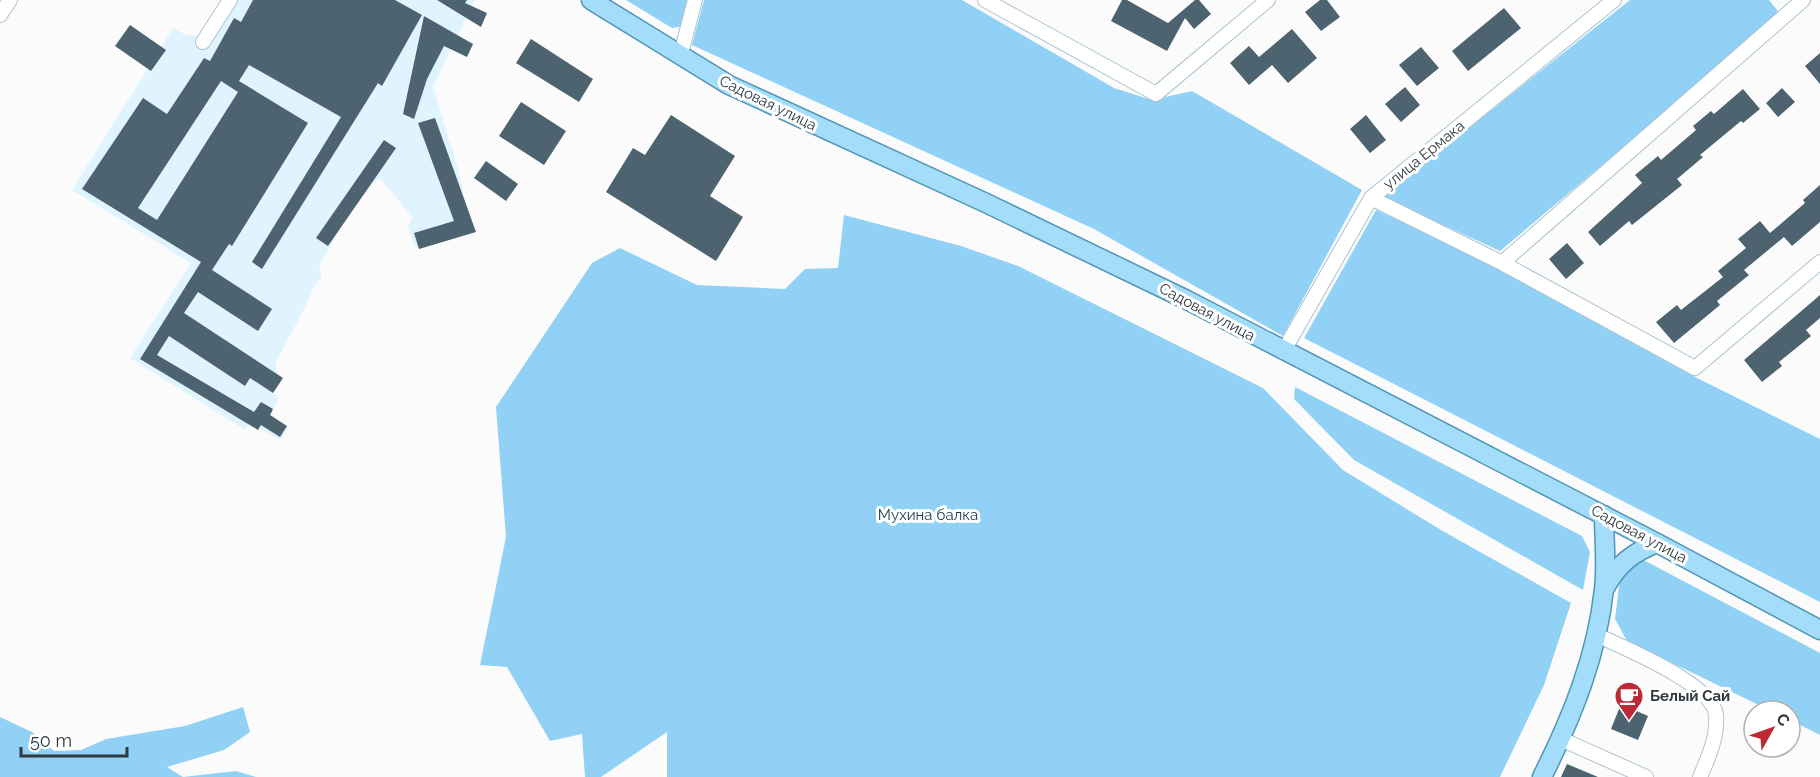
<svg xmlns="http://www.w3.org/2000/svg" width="1820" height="777" font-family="Raleway,sans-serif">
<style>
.built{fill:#dff4ff}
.forest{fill:#90d1f5}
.building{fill:#4d6470;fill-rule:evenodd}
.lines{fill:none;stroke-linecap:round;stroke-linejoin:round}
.minor-casing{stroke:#aac4d2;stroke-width:16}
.major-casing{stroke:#5295b7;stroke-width:21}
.minor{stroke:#fff;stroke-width:14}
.major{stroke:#a3ddfa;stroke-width:18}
.labels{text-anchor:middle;stroke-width:6;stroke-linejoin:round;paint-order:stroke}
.street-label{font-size:15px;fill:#2f393f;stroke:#fff}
.park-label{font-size:15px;fill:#183d50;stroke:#fff}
.poi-label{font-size:15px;font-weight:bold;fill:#2f393f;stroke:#fff;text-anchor:start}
</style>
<rect width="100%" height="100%" fill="#fbfbfb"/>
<!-- built -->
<path class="built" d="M234,0h241l-42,87 25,82 13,60 -56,19 -7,-23 5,-7 -33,-40 -25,23 -36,65 3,12 -7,6 -9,22 -31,57 4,18 -6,12 6,5 -8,17 17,13 -8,12 -30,-17 -6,6 -114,-71 61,-95 -119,-73 101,-162 13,7 24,3z"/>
<!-- forest -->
<path class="forest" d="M626,0h66l-7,26 -13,2z
M704,0h258l152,88 38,12 40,-9 170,99 -79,146 -189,-107 -402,-184z
M1630,0h139l12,15 -281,236 -118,-54z
M1376,210l118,55 205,114 121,60v163l-516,-264z
M844,215l117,31 57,20 245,122 80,82 98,60 130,73 -27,82 -44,92h-833v-45l-66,45h-16l-3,-43 -32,7 -43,-74 -27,-2 26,-128 -10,-130 96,-144 28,-15 77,37 88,4 20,-20 33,-1z
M1295,387l287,149 8,16 -7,38 -229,-130 -60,-61z
M1634,555l186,98v82l-30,-15v-9h-19l-144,-70 -12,-22 4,-33z
M243,707l7,25 -26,18 -57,17 16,10 53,-6 20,6h-256v-60l32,15 22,19 27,-1 25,-11 79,-13z"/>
<!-- building -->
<path class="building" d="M253,0h142l27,15 -40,71 -4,-3 -116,186 -10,-7 89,-145 -92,-52 -10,16 69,42 -76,123 -3,-2 -17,26 60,39 -14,22 -60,-39 -14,21 99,65 -10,15 -23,-15 -5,8 -76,-50 -12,19 97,57 7,-10 12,7 -3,6 17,11 -7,11 -19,-12 -3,5 -118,-71 61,-97 -119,-73 61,-91 24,16 37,-56 6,3 24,-43 7,4zM221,81l17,11 -81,128 -19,-12z
M437,0h30l-2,3 22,10 -6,14z
M1122,0h5l41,23 27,-23h4l12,14 -17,15 -9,-11 -18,33 -56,-30z
M1320,0h7l13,17 -19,14 -16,-19z
M1504,8l17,20 -53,43 -16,-20z
M424,16l49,28 -6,13 -23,-11 -17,33 -13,40 -11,-5z
M130,25l36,25 -15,21 -36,-25z
M1292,29l25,29 -29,25 -16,-18 -23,20 -19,-22 19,-17 10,11z
M531,39l62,40 -14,23 -63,-39z
M1421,47l18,21 -22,18 -18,-21z
M1820,53v31l-15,-18z
M1405,87l15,18 -19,17 -16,-18z
M1782,88l13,14 -17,15 -12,-14z
M1743,89l17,20 -17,14 -2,-2 -41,34 3,2 -26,22 5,6 -50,40 -3,-4 -29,25 -12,-14 54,-49 -7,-8 23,-19 3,4 35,-30 -3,-4 18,-15 3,3z
M521,102l45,29 -22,34 -45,-29z
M671,115l64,41 -25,40 33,21 -27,44 -110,-69 27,-44 12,7z
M1366,115l20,25 -16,13 -20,-24z
M435,118l41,114 -57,17 -5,-16 40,-12 -36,-98z
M384,140l12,8 -68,98 -12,-8z
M486,161l32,23 -12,17 -32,-23z
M1820,185v37l-28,24 -8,-9 -40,33 5,5 -32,26 3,4 -46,38 -18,-21 21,-17 4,5 42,-33 -5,-6 28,-23 -8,-9 22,-18 10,12 35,-30 -2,-3z
M1567,243l17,20 -18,16 -17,-20z
M1820,295v23l-14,12 5,6 -32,26 3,4 -20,16 -18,-22z
M1621,704l27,12 -10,24 -27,-11z
M1567,764l31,13h-37z"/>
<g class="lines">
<!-- minor casing -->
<g class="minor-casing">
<path id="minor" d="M985,0l171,94 112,-94
M0,15l10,-15
M203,42l27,-42
M680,57l15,-57
M1371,198l131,65 193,105 125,-106
M1502,263l301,-263
M1283,352l88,-154 243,-198
M1597,635c27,13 116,49 119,80 2,22 -8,43 -16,62
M1561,739l85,38"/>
</g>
<!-- major casing -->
<g class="major-casing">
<path id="major" d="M591,0l138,85 257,118 201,97 470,243 163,87
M1605,588c13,-24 27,-35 52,-45
M1542,777c30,-60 55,-121 62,-188 3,-24 0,-50 0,-74"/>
</g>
<!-- minor -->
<use href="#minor" class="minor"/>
<!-- major -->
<use href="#major" class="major"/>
</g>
<!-- icons -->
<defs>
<g id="cafe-pin" transform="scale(1.5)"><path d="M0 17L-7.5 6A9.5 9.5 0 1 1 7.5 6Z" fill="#bc2b35" stroke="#fff"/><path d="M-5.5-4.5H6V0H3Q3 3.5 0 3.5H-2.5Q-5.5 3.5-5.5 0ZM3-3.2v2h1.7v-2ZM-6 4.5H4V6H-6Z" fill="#fff"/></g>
</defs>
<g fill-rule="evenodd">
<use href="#cafe-pin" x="1629" y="696"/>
</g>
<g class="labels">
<!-- street labels -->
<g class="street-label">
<text transform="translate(768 103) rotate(26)" y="5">Садовая улица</text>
<text transform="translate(1424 155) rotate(-39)" y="5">улица Ермака</text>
<text transform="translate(1207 312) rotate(28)" y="5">Садовая улица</text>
<text transform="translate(1639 534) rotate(28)" y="5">Садовая улица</text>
</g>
<!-- park labels -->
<g class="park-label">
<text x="928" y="520">Мухина балка</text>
</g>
<!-- poi labels -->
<g class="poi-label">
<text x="1650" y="701">Белый Сай</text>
</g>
</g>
<!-- north arrow -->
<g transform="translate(1772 729) rotate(50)"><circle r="28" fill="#ffffff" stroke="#acb0b2" stroke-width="1.5"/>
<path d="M0-4.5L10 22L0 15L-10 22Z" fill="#bc2b35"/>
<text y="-9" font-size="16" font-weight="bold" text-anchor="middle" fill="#2f393f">С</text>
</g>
<!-- scale -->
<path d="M21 747v9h106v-9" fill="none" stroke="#2f393f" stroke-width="3"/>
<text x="30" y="747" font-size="18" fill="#2f393f" stroke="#ffffff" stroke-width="4.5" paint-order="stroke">50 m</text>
</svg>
